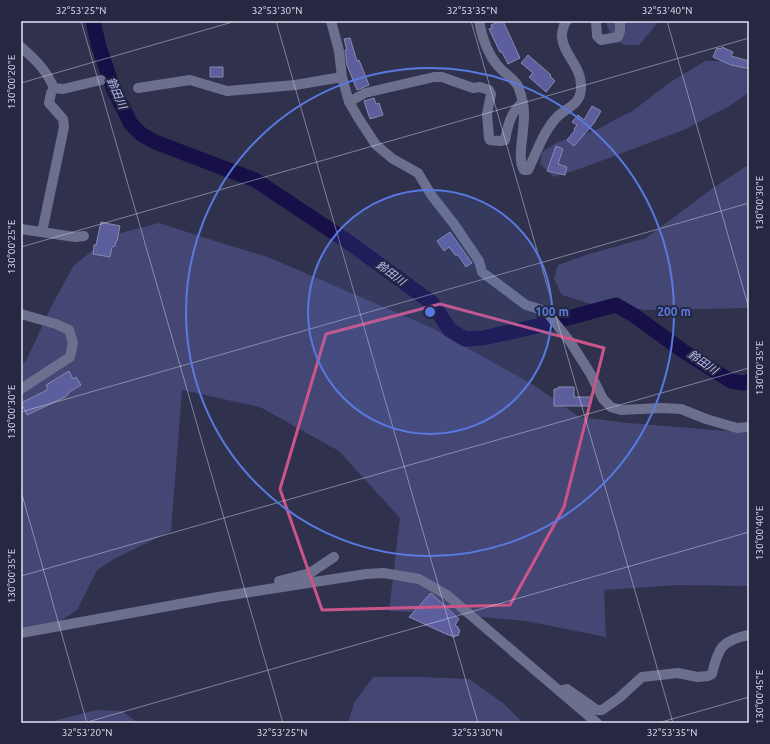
<svg xmlns="http://www.w3.org/2000/svg" width="770" height="744" font-family="Ubuntu,'Noto Sans JP',sans-serif">
<style>
.green{fill:#444674}
.lines{fill:none;stroke-linecap:round;stroke-linejoin:round}
.river{stroke:#171048;stroke-width:15}
.building{fill:#5c5e9e;stroke:#888bab}
.minor{stroke:#6c6f8d;stroke-width:10}
.marked{fill:none;stroke:#cb5589;stroke-width:3;stroke-linejoin:round}
.ticks{fill:none;stroke:#e0e2f3;stroke-width:1;stroke-opacity:0.45}
.ring{fill:none;stroke:#587ae0;stroke-width:2}
.labels{text-anchor:middle;stroke-width:4;stroke-linejoin:round;paint-order:stroke}
.water-label{font-size:11px;font-style:italic;fill:#bdc2fa;stroke:#262842}
.centre{fill:#587ae0;stroke:#262842;stroke-width:2}
.ring-label{font-size:12px;text-anchor:middle;font-weight:bold;fill:#587ae0;stroke:#262842;stroke-width:4;stroke-linejoin:round;paint-order:stroke}
.neatline{fill:none;stroke:#e0e2f3;stroke-width:1.5}
.ticks-label{font-size:10px;text-anchor:middle;fill:#e0e2f3}
</style>
<rect width="100%" height="100%" fill="#30324d"/>
<!-- green -->
<path class="green" d="M605,21h54l-20,24h-15l-12,-8z
M705,61h27l15,10 2,21 -18,13 -45,24 -104,39 -28,9 -14,-13 2,-12 16,-10 38,-12 38,-20 35,-27z
M745,167h4v141l-102,2 -56,-6 -29,-9 -8,-16 4,-14 31,-11 57,-16 67,-50z
M159,223l56,18 53,16 164,71 103,58 44,31 49,6 111,9 10,2v152l-71,-1 -74,5 2,47 -80,-16 -76,-7 -61,-3 11,-93 -61,-67 -79,-44 -78,-17 -11,141 -57,28 -17,11 -20,40 -34,23 -22,1v-268l5,-5 26,-56 22,-40 39,-30z
M373,677h48l48,2 34,24 20,20h-175l6,-20z
M96,710l26,1 16,12h-92z"/>
<g class="lines">
<!-- river -->
<path class="river" d="M93,21l6,26 15,43 17,34 10,10 14,8 100,38 92,61 84,61 19,28 15,9 18,-1 59,-13 74,-20 19,11 48,35 48,30 12,2 6,-2"/>
</g>
<!-- building -->
<path class="building" d="M500,21h3l17,37 -12,6 -6,-12h-2l-11,-23 3,-1 -1,-3z
M350,38l7,23 2,-1 10,25 -12,5 -10,-25 -2,-15h2l-3,-11z
M722,47l11,5 -2,4 18,5v8l-18,-4 -18,-8 4,-9 4,1z
M528,55l23,20 -1,1 5,5 -9,11 -17,-15 4,-4 -12,-10z
M210,67h13v10h-13z
M374,98l2,6 3,-1 4,12 -13,4 -6,-18z
M592,106l9,5 -7,12 -20,23 -7,-6 8,-10 -1,-1 3,-4 -5,-3 6,-7 6,5z
M556,146l7,3 -5,15 9,3 -2,8 -18,-4z
M101,222l19,4 -3,15h-1l-1,5 -3,1 -2,10 -17,-3 1,-9h2z
M450,232l22,31 -6,4 -8,-12h-3l-6,-8 -5,4 -7,-10z
M69,371l4,8 3,-2 5,8 -12,7v1l-4,4 -38,18 -6,-12 24,-12 3,-2 -2,-4z
M558,387h16v10h17v6h-2v3h-35v-17h4z
M431,593l28,26 -4,6 3,2v2l2,1 -2,6 -3,-1v2l-9,-3 -37,-17z"/>
<g class="lines">
<!-- minor -->
<path class="minor" d="M331,21l8,30 3,26 7,25 10,17 17,26 17,14 25,14 14,23 22,28 25,37 3,11 44,33 20,6 25,32 19,30 13,26 8,8 10,3 40,-2 20,1 25,10 31,9 12,-1
M479,21c3,16 8,32 19,45 6,7 15,12 20,20 2,5 4,12 5,18 5,18 -8,54 1,66h4c9,-18 15,-38 29,-53 12,-11 25,-13 24,-32 0,-19 -18,-31 -19,-48 -1,-5 2,-10 3,-15l2,-1
M596,21l1,15 4,4 17,-3 2,-6v-10
M21,47c15,13 25,23 33,41l9,1 38,-9
M138,88l52,-8 37,11 68,-6 47,-8
M349,102l16,-9 69,-16h8l31,11 7,-1 9,3 2,4 -4,20 2,24 1,2 10,1 5,-1c3,-15 5,-27 18,-38
M21,229l54,8 9,-1
M42,232l22,-105 -1,-8 -14,-16 2,-10 3,-5
M21,314l35,10 13,6 4,13 -3,14 -49,32
M280,583l-1,-2 31,-8 24,-16
M21,633l197,-36 148,-23 18,-1 35,6 28,16 150,128
M559,691l8,-2 30,21h5l17,-12 23,-21 36,-4 19,4 11,-1 4,-2c6,-26 10,-34 37,-39"/>
</g>
<!-- marked area -->
<path class="marked" d="M440,304l164,44 -40,159 -54,98 -188,5 -42,-121 46,-155z"/>
<!-- ticks -->
<path class="ticks" d="M81,21l202,702M276,21l202,702M471,21l202,702M667,21l82,288M21,83l215,-62M21,247l728,-209M21,412l728,-209M21,491l66,232M21,576l728,-208M84,723l665,-191M658,723l91,-26"/>
<!-- distance rings -->
<circle cx="430" cy="312" r="122" fill="#587ae0" fill-opacity=".12"/>
<g class="ring">
<circle cx="430" cy="312" r="122"/>
<circle cx="430" cy="312" r="244"/>
</g>
<g class="labels">
<!-- water labels -->
<g class="water-label">
<text transform="translate(117 93) rotate(66)" y="4">鈴田川</text>
<text transform="translate(391 273) rotate(36)" y="4">鈴田川</text>
<text transform="translate(703 362) rotate(34)" y="4">鈴田川</text>
</g>
</g>
<circle cx="430" cy="312" r="6" class="centre"/>
<g class="ring-label">
<text x="552" y="316">100 m</text>
<text x="674" y="316">200 m</text>
</g>
<!-- border -->
<rect width="770" height="744" fill="none" stroke="#262842" stroke-width="44"/>
<rect x="22" y="22" width="726" height="700" class="neatline"/>
<g class="ticks-label">
<text x="81" y="14">32°53'25"N</text>
<text x="277" y="14">32°53'30"N</text>
<text x="472" y="14">32°53'35"N</text>
<text x="667" y="14">32°53'40"N</text>
<text transform="translate(11 82) rotate(-90)" y="4">130°00'20"E</text>
<text transform="translate(759 203) rotate(-90)" y="4">130°00'30"E</text>
<text transform="translate(11 247) rotate(-90)" y="4">130°00'25"E</text>
<text transform="translate(759 368) rotate(-90)" y="4">130°00'35"E</text>
<text transform="translate(11 412) rotate(-90)" y="4">130°00'30"E</text>
<text transform="translate(759 533) rotate(-90)" y="4">130°00'40"E</text>
<text transform="translate(11 576) rotate(-90)" y="4">130°00'35"E</text>
<text transform="translate(759 697) rotate(-90)" y="4">130°00'45"E</text>
<text x="87" y="736">32°53'20"N</text>
<text x="282" y="736">32°53'25"N</text>
<text x="477" y="736">32°53'30"N</text>
<text x="672" y="736">32°53'35"N</text>
</g>
</svg>
